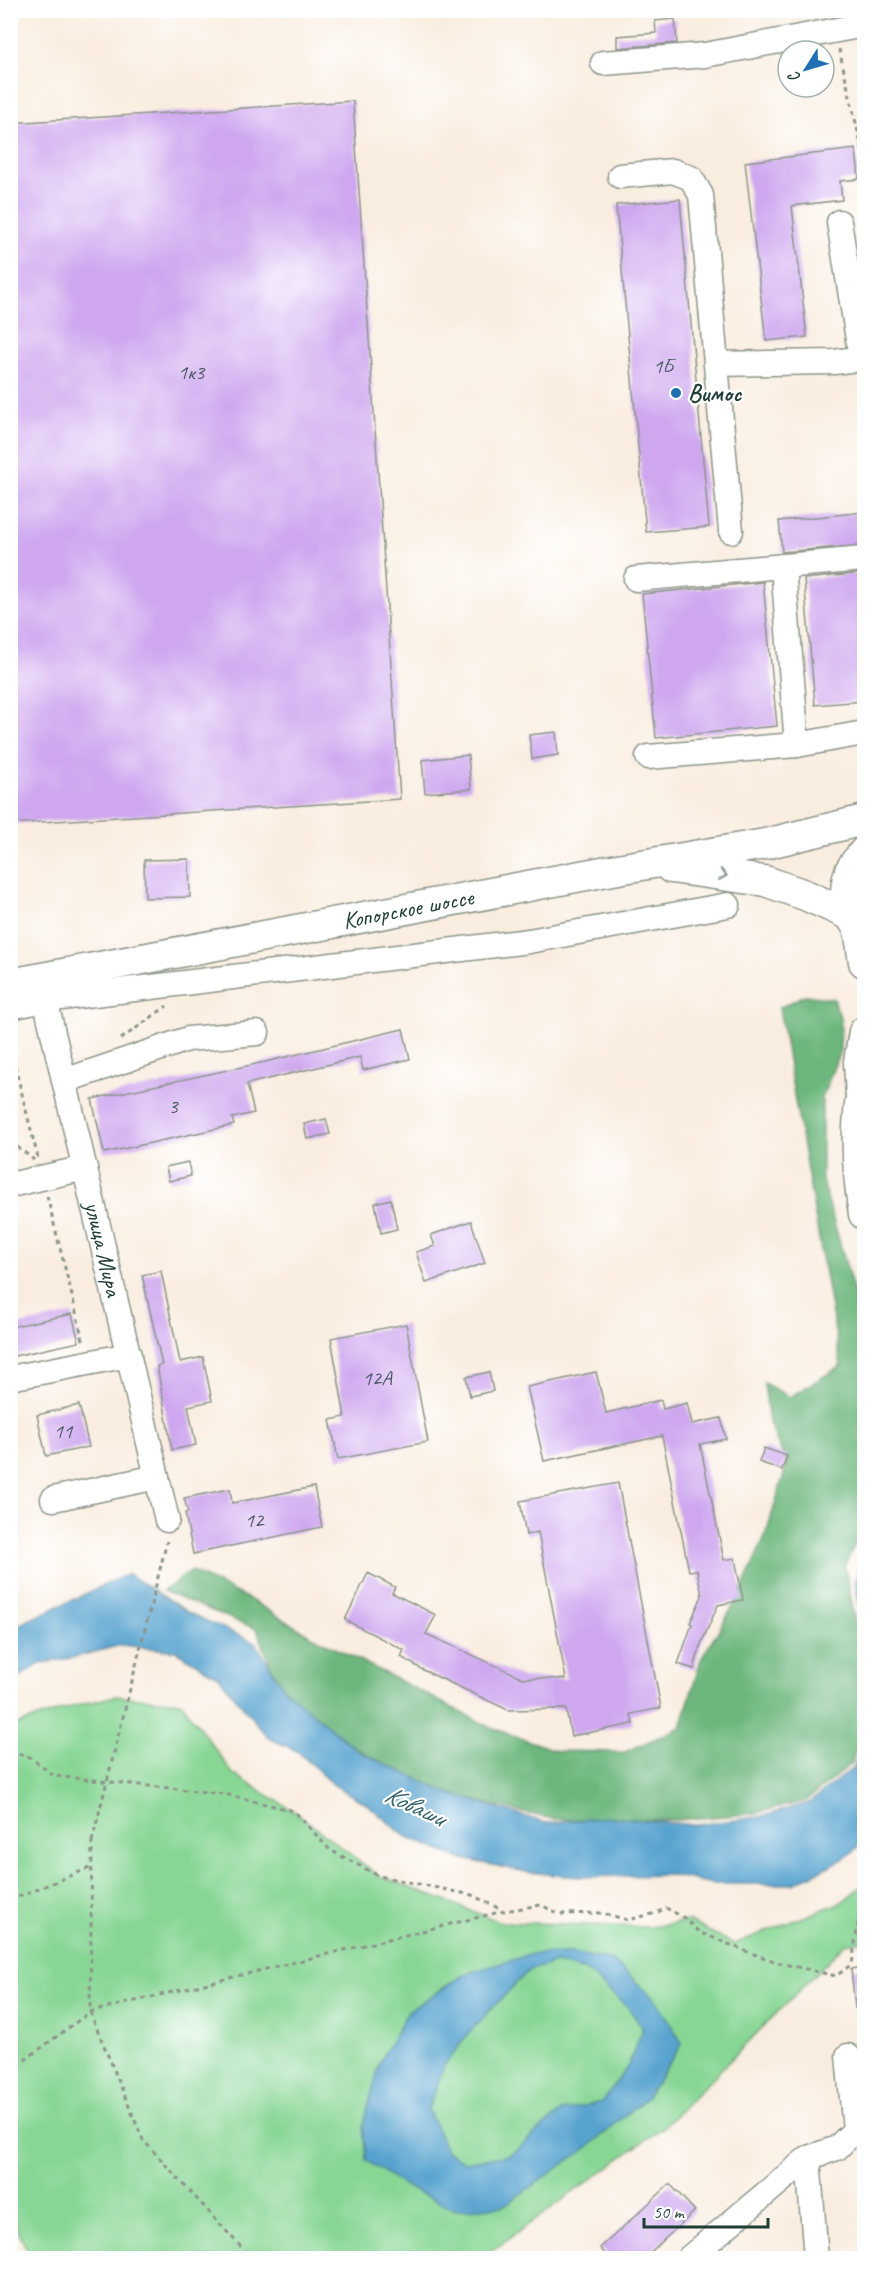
<svg xmlns="http://www.w3.org/2000/svg" width="875" height="2269" font-family="Caveat,sans-serif">
<style>
.green{fill:#87d694;stroke:#538a64;stroke-width:1.5}
.forest{fill:#6db77e;stroke:#467a59;stroke-width:1.5}
.water{fill:#57a3cf;stroke:#3b7082;stroke-width:1.5;fill-rule:evenodd}
.building{fill:#cea7ef}
.lines{fill:none;stroke-linecap:round;stroke-linejoin:round}
.minor-casing{stroke:#8c958a;stroke-width:27}
.major-casing{stroke:#8c958a;stroke-width:33}
.path{stroke:#8c958a;stroke-width:3;stroke-dasharray:4.5 4.5;stroke-linecap:butt}
.minor{stroke:#fff;stroke-width:24}
.major{stroke:#fff;stroke-width:30}
.path-bridge{stroke:#8c958a;stroke-width:3;stroke-dasharray:4.5 4.5;stroke-linecap:butt}
.oneway{stroke:#8f9e9a}
.poi-dot{fill:#1f6fb2;stroke:#fff;stroke-width:2}
.labels{text-anchor:middle;stroke-width:4.5;stroke-linejoin:round;paint-order:stroke}
.number-label{font-size:21px;fill:#4b5863}
.poi-label{font-size:24px;font-weight:bold;fill:#1f3d34;stroke:#fff;text-anchor:start}
.street-label{font-size:24px;fill:#1f3d34;stroke:#fff}
.water-label{font-size:26px;font-style:italic;fill:#33616a;stroke:#fff}
</style>
<rect width="100%" height="100%" fill="#fff"/>
<filter id="ink" filterUnits="userSpaceOnUse"><feTurbulence type="fractalNoise" baseFrequency=".0167" numOctaves="2"/><feDisplacementMap in="SourceGraphic" scale="12" xChannelSelector="R" yChannelSelector="G"/><feConvolveMatrix kernelMatrix="1 2 1 2 8 2 1 2 1" color-interpolation-filters="sRGB"/></filter>
<filter id="wash" filterUnits="userSpaceOnUse"><feTurbulence type="fractalNoise" baseFrequency=".008" numOctaves="4" result="noise"/><feDisplacementMap in="SourceGraphic" scale="24" xChannelSelector="R" yChannelSelector="G"/><feGaussianBlur stdDeviation="1.35" result="paint"/><feColorMatrix in="noise" values="0 0 0 0 0 0 0 0 0 0 0 0 0 0 0 0 0 1.4 0 .05"/><feComposite in="paint" operator="in"/></filter>
<g filter="url(#wash)">
<rect width="100%" height="100%" fill="#f9eddf"/>
<!-- green -->
<path class="green" d="M115,1696l66,6 52,72 61,37 85,65 122,46 149,5 38,-6 46,23 108,-42 22,-18v57l-19,3 -180,182 -183,132h-151c-29,-5 -61,0 -91,0 -70,1 -140,0 -210,-2l-20,-42v-487l61,-20z"/>
<!-- forest -->
<path class="forest" d="M805,995l29,4 7,21 -1,31 -18,47v82l42,148v196l-19,42 19,102v52l-12,43 -46,38 -55,13 -76,6 -120,-1 -35,-7 -75,-20 -58,-25 -53,-33 -53,-41 -24,-64 -94,-38 28,-20 58,28 59,35 182,93 67,24 68,1 56,-25 20,-68 36,-59 29,-66 21,-70 -18,-41 -5,-40 26,14 51,-31 -62,-358z"/>
<!-- water -->
<path class="water" d="M864,1556v71l-9,-45z
M128,1574l61,39 67,30 28,46 74,62 87,41 101,31 64,-6 84,8 65,-8 50,-14 45,-36 10,-27v102l-19,16 -52,26h-81l-41,-9 -94,2 -51,-5 -68,-14 -53,-22 -37,-31 -34,-20 -37,-34 -29,-13 -49,-61 -43,-26 -55,-6 -45,12 -36,7 -29,18v-54z
M572,1953l41,8 44,40 25,42 -35,54 -60,51 -84,58 -48,4 -50,-24 -39,-26 -3,-34 17,-64 28,-51 57,-37 67,-20zM556,1963l30,8 41,35 16,22 -15,38 -26,36 -40,9 -52,44 -46,7 -18,-11 -18,-42 17,-45 29,-37 55,-57z"/>
<g id="blocks">
<!-- building -->
<path class="building" d="M675,19l2,24 -60,5v-12l39,-3 -1,-12z
M353,101l47,698 -390,25v-701z
M856,149l3,30 -19,2 2,19 -50,6 15,131 -41,4 -21,-179z
M680,199l29,328 -63,5 -30,-327z
M864,512v33l-82,7 -3,-31z
M864,573v128l-49,4 -11,-126z
M763,582l14,144 -121,12 -14,-144z
M556,732l2,23 -26,4 -3,-24z
M468,755l3,34 -46,4 -3,-33z
M189,859l1,38 -45,1 -1,-38z
M403,1029l7,30 -47,11 -3,-13 -113,27 7,29 -22,5 2,7 -130,28 -12,-54 173,-37z
M326,1119l4,15 -23,5 -3,-15z
M188,1162l3,14 -22,5 -3,-14z
M391,1199l6,30 -16,4 -6,-30z
M471,1221l14,42 -59,20 -10,-31 19,-6 -4,-11z
M161,1271l19,91 23,-5 9,44 -24,5 8,39 -24,5 -15,-84 5,-1 -20,-90z
M72,1314l7,28 -65,14 -4,-14v-15z
M406,1324l22,118 -90,17 -8,-39 15,-3 -14,-79z
M489,1372l4,19 -23,5 -4,-19z
M596,1372l10,41 55,-13 2,9 24,-6 5,21 29,-6 5,21 -26,5 24,116 11,-2 8,42 -25,5 -17,39 -7,25 -16,-5 14,-40 -2,-1 12,-27 -5,-26 -8,1 -27,-135 -118,25 -17,-74z
M79,1405l10,42 -43,9 -9,-41z
M764,1448l23,8 -5,14 -23,-8z
M618,1483l43,225 -30,6 2,10 -62,12 -5,-27 -58,1 -85,-40 -22,-13 3,-7 -59,-30 23,-47 27,14 -3,6 44,22 -10,19 97,44 43,1 -28,-147 -12,3 -6,-34z
M314,1487l8,40 -129,27 -8,-41h3l-4,-15 46,-9 2,14z
M864,1967v40l-9,1 -4,-39z
M670,2184l25,27 -52,48h-33l-10,-11z"/>
</g>
</g>
<g filter="url(#ink)">
<use href="#blocks" fill-opacity="0" stroke="#8c958a" stroke-width="1.5"/>
<g class="lines">
<!-- minor casing -->
<g class="minor-casing">
<g id="minor">
<path d="M603,63l102,-8 159,-30"/>
<path d="M620,176l53,-5 18,7 10,17 15,169 118,-2 30,-4"/>
<path d="M839,222l22,136"/>
<path d="M716,364l15,167"/>
<path d="M783,566l14,179"/>
<path d="M636,579l228,-20"/>
<path d="M648,757l149,-12 67,-12"/>
<path id="s1" d="M42,986l125,534"/>
<path d="M10,1007l35,-7 484,-59 199,-36"/>
<path d="M64,1081l124,-42 69,-6"/>
<path d="M10,1185l75,-17"/>
<path d="M10,1378l119,-23"/>
<path d="M53,1499l104,-22"/>
<path d="M689,2258l119,-100"/>
<path d="M816,2258l-8,-100 29,-10 18,-18 -7,-74"/>
</g>
</g>
<!-- major casing -->
<g class="major-casing">
<g id="major">
<path d="M864,852c-4,5 -11,12 -14,19 -8,21 -3,48 14,62"/>
<path d="M671,868l94,13 40,14 45,20"/>
<path d="M859,929l5,33"/>
<path id="s2" d="M10,984l608,-115 147,-25 99,-24"/>
<path d="M864,1082c-10,43 -7,89 0,132"/>
<path d="M861,1098l-2,-36 5,-30"/>
</g>
</g>
<!-- path -->
<path class="path" d="M839,49l25,109
M121,1039l46,-33
M10,1059l4,3 24,96
M10,1141l24,19
M47,1196l37,148
M10,1752l20,5 24,19 171,18 69,17 36,39 49,26 93,19 30,15
M92,1841l-2,171 53,128 108,118
M10,1900l82,-33
M10,2071l80,-59 414,-101 37,-6 18,9 43,-1 26,7 28,-7 10,-5 17,9 16,15 49,20 32,11 56,13 16,-12 6,-41 6,-7"/>
<!-- minor -->
<use href="#minor" class="minor"/>
<!-- major -->
<use href="#major" class="major"/>
<!-- path-bridge -->
<path class="path-bridge" d="M92,1841l75,-300"/>
</g>
<!-- one-way arrows -->
<defs><path id="oneway-chevron" d="M-2-3.5L2.5 0L-2 3.5" fill="none" stroke-width="1.6" stroke-linecap="round" stroke-linejoin="round" transform="scale(1.5)"/></defs>
<use class="oneway" href="#oneway-chevron" transform="translate(723 875) rotate(8)"/>
</g>
<!-- markers -->
<circle class="poi-dot" cx="676" cy="393" r="6"/>
<g class="labels">
<!-- number labels -->
<g class="number-label">
<text x="663" y="373">1Б</text>
<text x="191" y="379">1к3</text>
<text x="173" y="1113">3</text>
<text x="377" y="1385">12А</text>
<text x="63" y="1438">11</text>
<text x="254" y="1527">12</text>
</g>
<!-- poi labels -->
<g class="poi-label">
<text x="688" y="401">Вимос</text>
</g>
<!-- street labels -->
<g class="street-label">
<text dy="8" stroke="none"><textPath href="#s2" startOffset="405">Копорское шоссе</textPath></text>
<text dy="8" stroke="none"><textPath href="#s1" startOffset="270">улица Мира</textPath></text>
</g>
<!-- water labels -->
<g class="water-label">
<text transform="translate(415 1805) rotate(25)" y="9">Коваши</text>
</g>
</g>
<!-- margin -->
<rect width="875" height="2269" fill="none" stroke="#fff" stroke-width="36"/>
<!-- north arrow -->
<g transform="translate(806 69) rotate(233)"><circle r="28" fill="#ffffff" stroke="#a5b1ae" stroke-width="1.5"/>
<path d="M0-4.5L10 22L0 15L-10 22Z" fill="#1f6fb2"/>
<text y="-9" font-size="16" font-weight="bold" text-anchor="middle" fill="#1f3d34">С</text>
</g>
<!-- scale -->
<path d="M644 2218v9h124v-9" fill="none" stroke="#1f3d34" stroke-width="3"/>
<text x="653" y="2218" font-size="18" fill="#1f3d34" stroke="#ffffff" stroke-width="4.5" paint-order="stroke">50 m</text>
</svg>
